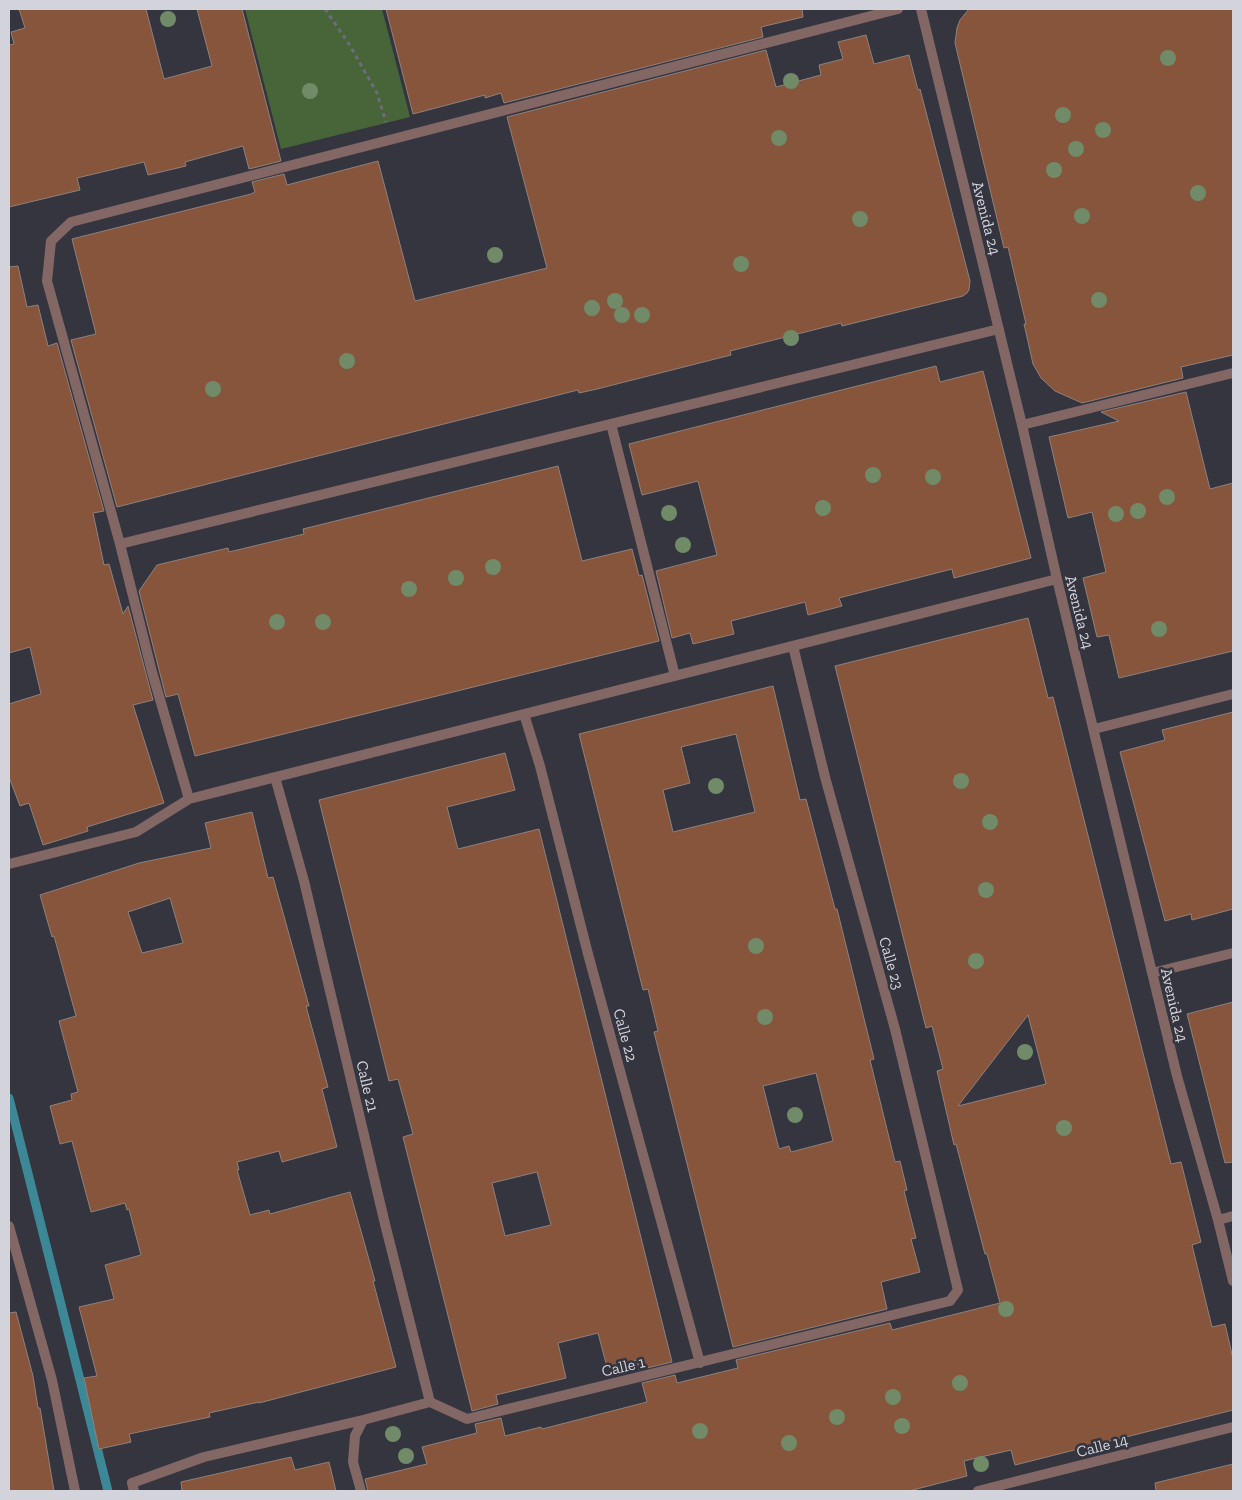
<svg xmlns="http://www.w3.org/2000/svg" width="1242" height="1500" font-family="'Zilla Slab',serif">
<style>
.green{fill:#48653a}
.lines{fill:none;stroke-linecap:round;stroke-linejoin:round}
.stream{stroke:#3c8896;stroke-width:9}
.building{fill:#87543c;stroke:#8f817b;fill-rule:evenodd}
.path{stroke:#6d6d77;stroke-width:3;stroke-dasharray:4 4;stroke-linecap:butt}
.minor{stroke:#826765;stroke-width:10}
.tree{fill:#718b69}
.labels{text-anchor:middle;stroke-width:5;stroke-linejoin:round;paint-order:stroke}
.street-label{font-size:16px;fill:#d3d4db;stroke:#353540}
</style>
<rect width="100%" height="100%" fill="#353540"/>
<!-- green -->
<path class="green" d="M245,9h137l28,108 -129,32z"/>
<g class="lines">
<!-- stream -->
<path class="stream" d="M9,1098l99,393"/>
</g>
<!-- building -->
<path class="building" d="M19,9h127l18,70 48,-13 -15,-57h45l39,152 -32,8 -6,-23 -58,16 1,4 -38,9 -4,-13 -67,16 3,12 -71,17v-162l5,-1 -3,-12 14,-4z
M386,9h416l1,8 -42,10 2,10 -259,66 -3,-10 -16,5v-3l-72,19z
M969,9h264v346l-52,12 2,11 -101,25 -27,-12 -14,-13 -8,-14 -4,-18 -5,-22h2l-18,-77 -4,1 -49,-205 2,-15 3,-8z
M866,35l8,29 35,-9 9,35 2,-1 50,192 -1,9 -2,3 -4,3 -121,30 -1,-3 -111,28 1,4 -134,34 -18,4 -1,-3 -461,117 -46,-167 25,-6 -24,-95 179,-45 4,-2 -3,-10 32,-8 3,11 91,-24 37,140 132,-33 -40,-151 259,-67 10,37 45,-12 -2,-10 24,-6 -5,-17z
M18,266l9,41 11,-2 10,41 9,-3 47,168 -11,2 11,52 5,-1 14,50 5,-8 25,94 -20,5 31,98 -77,24 1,4 -45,14 -14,-42 -9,3 -11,-29v-73l32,-10 -11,-47 -21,6v-386z
M936,366l4,16 43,-11 48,187 -77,20 -2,-9 -113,29 3,8 -34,9 -3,-13 -74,19 3,13 -41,10 -3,-11 -18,5 -16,-67 61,-16 -19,-74 -56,14 -13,-51z
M1186,392l24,97 23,-6v168l-114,27 -10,-43 -12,2 -14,-59 23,-6 -14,-60 -24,6 -19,-81 70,-16 -18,-9z
M558,466l24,95 50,-12 7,27 3,-1 17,66 -464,115 -17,-62 -12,3 -27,-106 18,-26 71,-17 1,4 75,-18 -1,-5z
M1028,618l20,80 5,-1 118,467 10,-2 20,80 -9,3 20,82 13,-3 8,35v51l-218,55 -4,-15 -47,11 3,15 -58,15h-541l-3,-12 62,-15 -5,-17 55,-14 -2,-9 26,-6 4,18 36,-9 1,2 105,-27 -5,-19 33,-8 2,8 61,-15 -2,-8 154,-37 2,7 108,-27 -13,-49h-2l-29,-110 -2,1 -17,-74 6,-2 -11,-43 -6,2 -91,-362zM1028,1015l18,69 -88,22z
M773,686l27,114 6,-1 29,110h2l37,150 -4,1 25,102 5,-1 7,29 -3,1 12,47 -5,1 9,33 -39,10 6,27 -154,38 -79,-315 4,-1 -10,-42 -5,1 -64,-256zM736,734l19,78 -82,20 -10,-42 27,-7 -9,-36zM816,1073l17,68 -42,11 -2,-6 -10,3 -16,-63z
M1233,712v197l-41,11 -1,-6 -26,7 -45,-169 45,-12 -3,-10z
M505,753l10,37 -68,17 11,42 81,-20 133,533 -33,8 -2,-10 -30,7 -9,-34 -40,10 8,35 -70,17 2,9 -26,7 -69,-274 10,-3 -15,-55 -9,2 -70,-281zM537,1172l14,53 -46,11 -13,-53z
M252,812l16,66 5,-1 36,129h-3l22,81 -6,2 15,58 -55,15 -3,-11 -42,11 2,8h-2l13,45 19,-5 1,4 80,-22 25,89h-2l23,86 -137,36v-1l-50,11 1,4 -81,17 2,8 -32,7 -15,-71 13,-2 -18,-69 35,-8 -9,-34 36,-10 -12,-46 -2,1 -2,-7 -34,9 -19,-71 -12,3 -10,-38 22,-6 -1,-6 7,-2 -19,-71 17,-5 -22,-80 -2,1 -12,-42 99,-32 72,-15 -6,-25zM170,898l13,45 -41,10 -14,-41z
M1233,1002v160l-8,1 -38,-149z
M16,1312l17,64 5,32h2l14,83h-45v-178z
M291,1457l4,13 34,-8 7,29h-154l-1,-9z
M1233,1464v27h-77l-1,-8z"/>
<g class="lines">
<!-- path -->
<path class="path" d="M325,9l24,35 28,49 9,29"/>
<!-- minor -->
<path class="minor" d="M921,9l101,416 35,154 120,497 41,144 15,61
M611,424l64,252
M1022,425l211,-52
M120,544l879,-215
M524,714l16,52 48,188 112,409
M1094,729l139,-35
M275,777l29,104 81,343 45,178
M189,799l-37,-127 -32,-128 -73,-263 4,-40 20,-19 827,-213
M9,864l127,-32 53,-33 868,-220
M1152,973l81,-20
M1218,1220l15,-4
M9,1226l43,154 23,111
M134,1491l-2,-8 72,-26 159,-37
M361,1491l-8,-29 2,-26 8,-16 67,-18 37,17 483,-118 8,-11 -63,-261 -70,-252 -32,-131
M978,1491l255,-64"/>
</g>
<!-- trees -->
<g class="tree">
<circle cx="168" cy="19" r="8"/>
<circle cx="1168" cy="58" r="8"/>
<circle cx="791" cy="81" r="8"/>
<circle cx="310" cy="91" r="8"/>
<circle cx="1063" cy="115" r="8"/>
<circle cx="1103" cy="130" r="8"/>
<circle cx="779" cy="138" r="8"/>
<circle cx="1076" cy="149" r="8"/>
<circle cx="1054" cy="170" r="8"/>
<circle cx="1198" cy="193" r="8"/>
<circle cx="1082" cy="216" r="8"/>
<circle cx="860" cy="219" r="8"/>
<circle cx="495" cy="255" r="8"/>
<circle cx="741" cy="264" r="8"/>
<circle cx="1099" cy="300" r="8"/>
<circle cx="615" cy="301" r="8"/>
<circle cx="592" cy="308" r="8"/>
<circle cx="622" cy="315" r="8"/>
<circle cx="642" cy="315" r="8"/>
<circle cx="791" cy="338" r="8"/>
<circle cx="347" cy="361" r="8"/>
<circle cx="213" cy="389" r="8"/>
<circle cx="873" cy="475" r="8"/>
<circle cx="933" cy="477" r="8"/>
<circle cx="1167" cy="497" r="8"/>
<circle cx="823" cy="508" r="8"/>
<circle cx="1138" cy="511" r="8"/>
<circle cx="669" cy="513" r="8"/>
<circle cx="1116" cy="514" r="8"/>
<circle cx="683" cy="545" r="8"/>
<circle cx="493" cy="567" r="8"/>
<circle cx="456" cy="578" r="8"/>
<circle cx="409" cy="589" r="8"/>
<circle cx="277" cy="622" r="8"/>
<circle cx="323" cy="622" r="8"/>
<circle cx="1159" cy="629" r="8"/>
<circle cx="961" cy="781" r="8"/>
<circle cx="716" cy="786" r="8"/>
<circle cx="990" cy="822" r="8"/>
<circle cx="986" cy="890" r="8"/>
<circle cx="756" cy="946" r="8"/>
<circle cx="976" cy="961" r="8"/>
<circle cx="765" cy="1017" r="8"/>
<circle cx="1025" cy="1052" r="8"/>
<circle cx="795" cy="1115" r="8"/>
<circle cx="1064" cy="1128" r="8"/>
<circle cx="1006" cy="1309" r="8"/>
<circle cx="960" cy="1383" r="8"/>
<circle cx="893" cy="1397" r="8"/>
<circle cx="837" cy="1417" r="8"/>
<circle cx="902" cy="1426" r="8"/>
<circle cx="700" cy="1431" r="8"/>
<circle cx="393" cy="1434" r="8"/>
<circle cx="789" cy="1443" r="8"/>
<circle cx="406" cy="1456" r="8"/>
<circle cx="981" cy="1464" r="8"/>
</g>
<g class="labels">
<!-- street labels -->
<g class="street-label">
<text transform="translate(987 218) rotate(76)" y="6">Avenida 24</text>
<text transform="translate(1080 612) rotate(76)" y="6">Avenida 24</text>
<text transform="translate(892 963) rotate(74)" y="6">Calle 23</text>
<text transform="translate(1175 1005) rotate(77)" y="6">Avenida 24</text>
<text transform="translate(626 1035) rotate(75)" y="6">Calle 22</text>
<text transform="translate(368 1086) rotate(77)" y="6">Calle 21</text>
<text transform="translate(623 1366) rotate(-13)" y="6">Calle 1</text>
<text transform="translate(1102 1445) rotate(-14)" y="6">Calle 14</text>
</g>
</g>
<!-- border -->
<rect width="1242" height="1500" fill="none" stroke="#d3d4db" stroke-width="20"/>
</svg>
